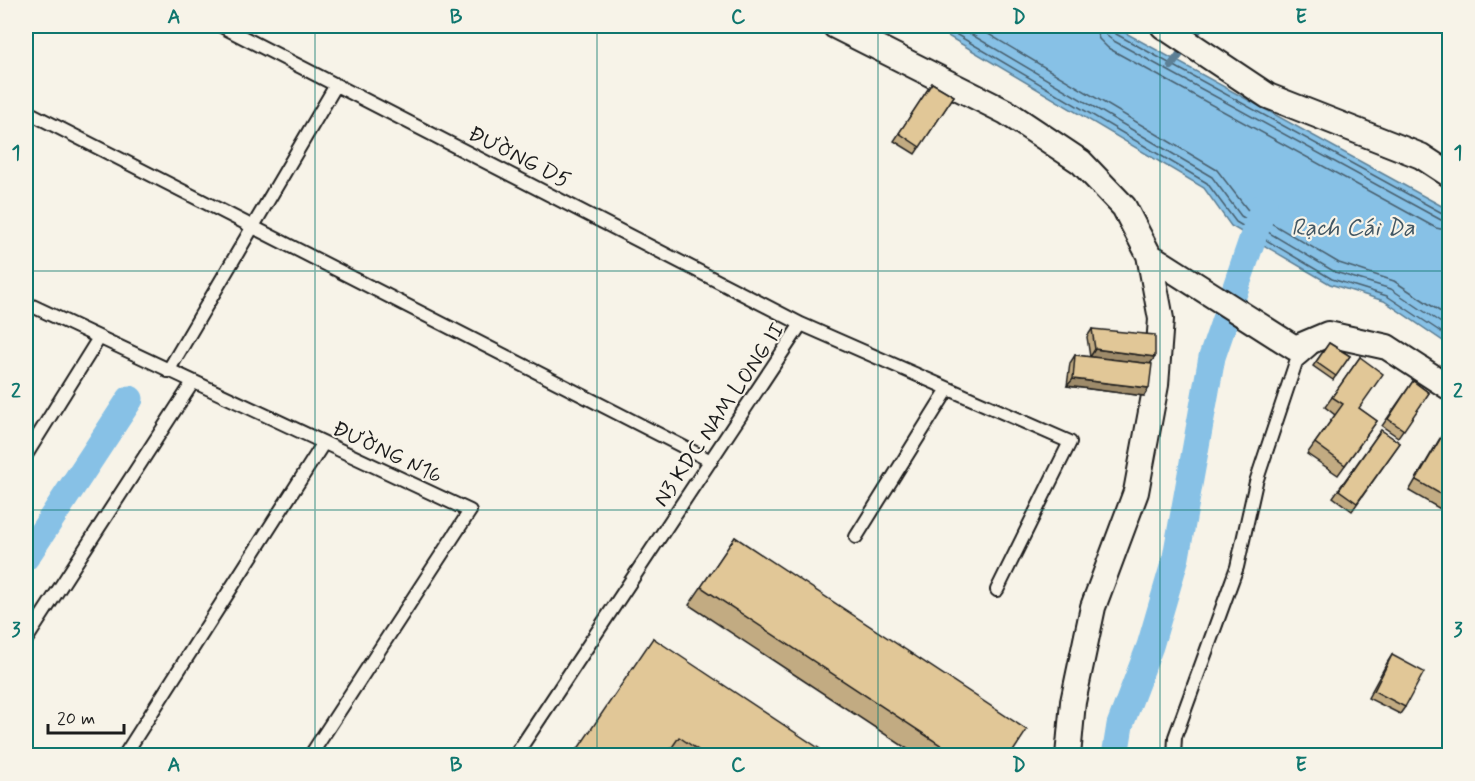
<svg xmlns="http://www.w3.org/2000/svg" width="1475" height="781" font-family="Mynerve,sans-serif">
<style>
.water{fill:#87c1e6;stroke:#5c7f95;stroke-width:1.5}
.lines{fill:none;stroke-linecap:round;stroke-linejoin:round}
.shore{stroke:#475e6d;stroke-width:1.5}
.stream{stroke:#5c7f95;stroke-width:8}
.canal{stroke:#87c1e6;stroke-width:27}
.lane-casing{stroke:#1c1c1c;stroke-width:16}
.street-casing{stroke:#1c1c1c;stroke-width:28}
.lane{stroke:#f7f3e8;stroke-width:12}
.street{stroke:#f7f3e8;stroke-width:24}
.wall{fill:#c2ab82;stroke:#1c1c1c;stroke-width:1.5}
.shaded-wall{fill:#9e8b6a;stroke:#1c1c1c;stroke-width:1.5}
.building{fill:#e1c797;stroke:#1c1c1c;stroke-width:1.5}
.grid{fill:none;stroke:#0f766e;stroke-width:1.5;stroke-opacity:0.55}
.labels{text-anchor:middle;stroke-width:4.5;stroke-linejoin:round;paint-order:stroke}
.street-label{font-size:22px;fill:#1c1c1c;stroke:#f7f3e8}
.water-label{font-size:24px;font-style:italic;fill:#415663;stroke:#f7f3e8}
.neatline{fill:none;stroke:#0f766e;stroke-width:2}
.grid-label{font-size:20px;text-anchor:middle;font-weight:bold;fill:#0f766e}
</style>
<rect width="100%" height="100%" fill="#f7f3e8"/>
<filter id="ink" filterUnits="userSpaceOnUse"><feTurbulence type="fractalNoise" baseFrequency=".0167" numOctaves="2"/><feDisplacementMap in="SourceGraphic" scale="12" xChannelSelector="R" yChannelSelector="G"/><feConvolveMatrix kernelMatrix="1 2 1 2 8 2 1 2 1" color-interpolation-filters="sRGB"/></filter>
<g filter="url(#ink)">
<!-- water -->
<path class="water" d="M931,26h182l336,184v135l-65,-44 -54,-17 -99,-58 -27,-38z"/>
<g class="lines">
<!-- shore -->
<path class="shore" d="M942,26l265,157 29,39 96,57 55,17 63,42
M957,26l255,151 29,39 94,56 56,17 59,40
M975,26l242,144 30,39 92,54 55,18 56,37
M1095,26l4,13 9,9 328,180 14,3
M1104,26l2,9 6,5 329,180 9,2
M1112,26l4,8 328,180 6,1"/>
<!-- stream -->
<path class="stream" d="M1171,66l30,-40"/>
<!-- canal -->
<path class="canal" d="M26,557l104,-158
M1115,756l5,-31 30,-79 26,-89 36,-200 52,-152"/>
<!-- lane casing -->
<g class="lane-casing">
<path id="lane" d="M221,26l580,298
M26,111l685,350
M26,303l444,208 -160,245
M168,371l168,-286
M26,455l73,-117
M856,537l92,-148
M26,640l167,-258
M124,756l199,-312
M515,756l286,-432 269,118 -73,148
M1174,756l1,-19 62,-170 19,-85 40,-120 15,-13"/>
</g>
<!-- street casing -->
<g class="street-casing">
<path id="street" d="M835,26l171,86 75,50 43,45 25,48 12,64 -5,66 -20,107 -43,115 -20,95 -5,54
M1163,26l105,70 153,60 29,19
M1149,255l146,93 33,-14 59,13 63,41"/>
</g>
<!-- lane -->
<use href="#lane" class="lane"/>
<!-- street -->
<use href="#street" class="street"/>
</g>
<!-- wall -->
<path class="wall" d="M932,83l22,13 -39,58 -21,-13z
M1092,329l59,35 -7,32 -77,-10 3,-23 5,-8 15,2 -3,-20z
M1329,343l21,13 -17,24 -20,-14z
M1360,357l-1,51 18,13 -39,54 -31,-21 28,-39 -10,-8z
M1413,381l16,12 -31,44 -16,-11z
M1446,429l3,2v83l-40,-23 30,-51z
M1381,430l19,13 -48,68 -19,-14z
M735,537l275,219h-92l-229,-151z
M653,638l163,118h-148l-1,-1z
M1392,655l13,52 -5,7 -32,-16 19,-35z"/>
<!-- shaded-wall -->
<path class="shaded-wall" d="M1095,349l60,8 -5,7 -60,-7z
M1073,379l76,9 -5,8 -77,-10z"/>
<!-- building -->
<path class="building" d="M932,83l22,13 -34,51 -21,-14z
M1092,329l63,6v22l-60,-8z
M1329,343l21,13 -14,20 -20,-14z
M1075,355l77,9 -3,24 -76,-9z
M1360,357l23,17 -24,34 18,13 -32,44 -30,-22 28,-39 -11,-7z
M1413,381l16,12 -25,37 -16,-11z
M1446,429l3,2v68l-33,-19z
M1381,430l19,13 -43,60 -18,-13z
M735,537l292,193 -17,26h-53l-256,-169z
M653,638l167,111 -4,7h-109l-28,-19 -13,19h-93z
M1392,655l32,17 -19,35 -31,-16z"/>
</g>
<!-- grid -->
<path class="grid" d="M315,26v730M597,26v730M878,26v730M1160,26v730M26,271h1424M26,510h1424"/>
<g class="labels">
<!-- street labels -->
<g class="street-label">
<text transform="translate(520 156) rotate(27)" y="8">ĐƯỜNG D5</text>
<text transform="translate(718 414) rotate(-56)" y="8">N3 KDC NAM LONG II</text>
<text transform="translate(388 451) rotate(25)" y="8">ĐƯỜNG N16</text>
</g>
<!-- water labels -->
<g class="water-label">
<text x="1353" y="235">Rạch Cái Da</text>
</g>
</g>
<!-- margin -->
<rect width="1475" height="781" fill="none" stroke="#f7f3e8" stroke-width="66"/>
<!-- scale -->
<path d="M48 724v9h76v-9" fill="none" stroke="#1c1c1c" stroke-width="3"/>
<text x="57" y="724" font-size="18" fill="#1c1c1c" stroke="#f7f3e8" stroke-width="4.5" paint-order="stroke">20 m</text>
<rect x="33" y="33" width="1409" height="715" class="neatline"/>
<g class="grid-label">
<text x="174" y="23">A</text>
<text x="456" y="23">B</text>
<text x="738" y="23">C</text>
<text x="1019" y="23">D</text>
<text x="1301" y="23">E</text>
<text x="16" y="159">1</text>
<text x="1458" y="159">1</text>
<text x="16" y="397">2</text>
<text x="1458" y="397">2</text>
<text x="16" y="636">3</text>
<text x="1458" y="636">3</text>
<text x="174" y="771">A</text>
<text x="456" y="771">B</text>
<text x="738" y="771">C</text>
<text x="1019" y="771">D</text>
<text x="1301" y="771">E</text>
</g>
</svg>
